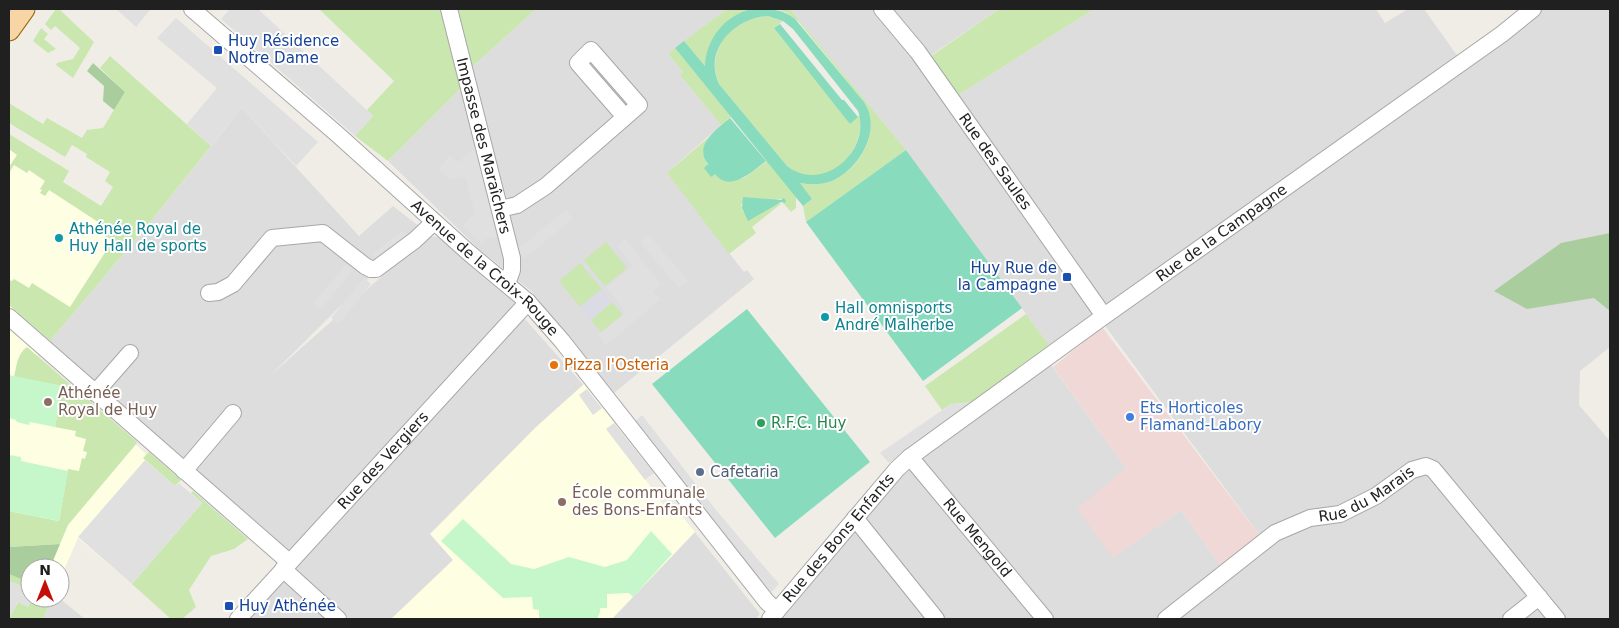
<svg xmlns="http://www.w3.org/2000/svg" width="1619" height="628" viewBox="0 0 1619 628" font-family="'DejaVu Sans',sans-serif">
<rect width="100%" height="100%" fill="#f0ede7"/>
<path fill="#dedddd" d="M536,9h191l-59,45 15,18 -3,3 41,50 -54,48 77,99 3,-2 7,9 -140,114 -83,-102 -52,-42 -91,-88 76,-76 7,-17z
M790,9h209l-75,51 28,39 142,-90h282l9,14 23,-14h16l37,52 71,-52h78v338l-30,24 -1,34 31,36v178h-445l99,-78 -164,-222 -46,33 -148,-202z
M242,108l117,128 34,-30 27,21 -149,148 137,-122 21,-17 8,1 8,4 83,61 -239,260 -245,-214 98,-116z
M524,318l63,71 67,84 -8,7 17,24 6,-4 91,114 -4,5h-506z
M1046,358l80,110 -13,89 68,-47 39,55 -62,54h-389l128,-150z
M52,598h7l26,21h-42z"/>
<path fill="#f0d8d7" d="M1102,327l158,209 -40,29 -39,-55 -68,47 -36,-48 49,-41 -73,-101z"/>
<path fill="#fdfee2" d="M9,149l133,83 -106,125 166,146 -70,81 -54,-46 -18,41v-11h-30v15l-21,-9z
M584,384l70,89 -8,7 17,24 6,-4 26,32 -83,87h-221l62,-59 -23,-26 106,-107z"/>
<path fill="#c9e7af" d="M56,9h3l35,33 -21,36 -17,-13 1,-2 16,-4 7,-11 -25,-22 -4,4 -6,-6z
M319,9h126l19,76 -76,76 -33,-25 18,-20 -6,-6 27,-29z
M452,9h84l-65,59z
M727,9h25l-5,1c-23,16 -41,25 -41,57l-22,-26z
M776,9h14l116,141 -100,72 -3,-16 9,-7 -13,-16c12,2 24,2 35,-3 28,-13 47,-50 30,-78l-65,-80 -12,-9z
M999,9h95l-142,90 -28,-38z
M768,16l15,5 -9,7 76,95 10,-8c6,39 -37,80 -73,51l-68,-82c-11,-24 2,-52 25,-63 8,-4 16,-4 24,-5z
M41,28l7,6 -4,5 12,10 -8,4 -15,-12z
M675,48l56,69 -10,8 -41,-50 3,-3 -15,-18z
M110,56l101,90 -69,86 -92,109 -41,-36v-25l3,1 2,-2 15,9 3,-5 38,24 43,-67 -8,-4 4,-7 -60,-39 -4,6 -5,-3 2,-3 -2,-1 5,-8 -16,-11 -2,3 -13,-8 -5,8v-6l8,-12 -8,-6v-15l60,37 -6,11 38,24 12,-19 -8,-6 5,-9 -24,-15 1,-3 -15,-9 -7,12 -56,-34v-20l34,21 4,-6 35,20 5,-8 16,-2 22,-36 -25,-24z
M708,138c-8,16 -1,23 3,39l4,-4 17,8 12,-3 23,-17 29,36v11l-5,4 -8,-9h2l-3,-4 -41,5 2,8 39,-9 -30,24 4,6 -27,21 -62,-81z
M606,242l21,26 -22,18 -21,-26z
M580,263l22,26 -22,18 -21,-26z
M612,302l11,13 -22,17 -10,-12z
M1026,314l23,31 -75,57 -23,2 -9,6 -17,-24z
M27,347l109,94 1,2 -69,82 -8,19 -51,3v-36l50,10 9,-52 11,2 3,-13 3,1 2,-7 -4,-1 3,-12 -11,-3 1,-5 -21,-4 7,-41 -48,-9c3,-12 3,-23 13,-30z
M149,452l32,28 -6,6 -32,-28z
M193,491l55,48 -14,10 -23,7 -22,34 7,17 -14,12h-11l-39,-35 70,-81 -11,-10z
M9,574l21,9v13l-8,-4 2,-5 -15,-6z
M32,598h20l-9,21h-34v-4h2l7,-13 10,5z"/>
<path fill="#aacd9d" d="M93,63l32,29 -11,18 -11,-9 1,-15 -17,-15z
M1610,233v78l-16,-13 -67,11 -33,-18 67,-48z
M60,544l-10,24h-20v15l-21,-9v-27z"/>
<path fill="#c6f7cb" d="M9,375l54,11 -8,41 -25,-5 -1,3 -12,-3 -1,-2 -7,-2z
M9,451v4l12,2v4l47,10 -9,50 -50,-10z
M463,519l48,45 23,5 35,-12 36,10 22,-7 24,-29 21,23 -39,43 -4,-4 -22,1v14h-7v4l-3,7h-56l-2,-2v-7l-6,-1 -1,-12 -29,1 -62,-57z"/>
<path fill="#88dbbd" fill-rule="evenodd" d="M752,9c17,0 29,-1 43,10l69,83c18,27 -3,65 -30,78 -11,5 -22,5 -34,3l12,16 -9,7 -128,-158 9,-7 21,25c1,-27 20,-51 47,-57zM768,16l15,5 10,8 65,82c14,40 -36,83 -71,55l-68,-82c-16,-34 15,-66 49,-68z
M780,24l62,76h2l14,17 -8,7 -76,-96z
M730,118l36,43c-14,11 -36,32 -51,13l-4,3 -7,-9 4,-4c-15,-19 9,-35 22,-46z
M906,150l116,158 -99,73 -117,-159z
M743,197l38,3 3,-2 2,3 -1,2 -4,-1 -33,19 -6,-13z
M747,309l123,153 -95,76 -123,-154z"/>
<path fill="#e0e0e0" d="M116,9h33l1,1 -14,17z
M230,9h28l115,107 -18,20 -134,-117z
M176,18l142,124 -22,24 -54,-58 -31,38 -24,-22 30,-36 -60,-50z
M478,146l23,90 -16,3 -3,4 -19,-17 12,-13 -10,-36 -15,3 -12,-10 12,-15 8,7z
M566,210l7,9 -49,39 -7,-9z
M403,230l6,8 -31,23 -5,-7z
M649,235l39,46 -9,7 -39,-46z
M625,239l36,45 -8,7 8,8 -55,46 -8,-10 28,-23 -20,-25 27,-21 -16,-20z
M346,264l7,6 -32,39 -7,-6z
M364,278l7,6 -32,40 -8,-6z
M587,389l15,19 -9,7 -14,-20z
M974,402l-85,61 -9,-10 71,-49z
M642,415l74,95 63,74 -8,8 -137,-170z
M614,423l40,50 -9,7 -39,-51z
M145,460l30,26 4,-3 23,20 -70,81 -54,-47z
M9,581l15,6 -2,5 10,6 -4,9 -11,-5 -6,14 -2,-1z"/>
<path fill="#dbdbe6" d="M602,289l10,13 -21,18 -11,-13z"/>
<g fill="none" stroke-linecap="round" stroke-linejoin="round">
<g stroke="#a7a7a7" stroke-width="18">
<g id="minor">
<path id="s1" d="M192,9l145,125 131,118 60,50 34,39 205,261 10,9"/>
<path id="s2" d="M449,9l63,249v12l-5,14"/>
<path id="s3" d="M882,9l36,43 186,264"/>
<path d="M500,209l17,-4 29,-19 93,-81 -48,-55 -13,13 47,54"/>
<path d="M209,293l9,-1 15,-8 39,-46 51,-5 42,33 6,3h5l39,-29 19,-18"/>
<path d="M9,317l280,245"/>
<path d="M95,393l35,-40"/>
<path id="s4" d="M910,457l135,162"/>
<path d="M184,471l49,-58"/>
<path d="M855,518l81,101"/>
<path d="M283,569l55,50"/>
<path id="s5" d="M238,619l290,-317"/>
<path id="s6" d="M770,619l127,-150 13,-12 190,-138 402,-285 31,-25"/>
<path id="s7" d="M1166,619l109,-86 35,-15 30,-4 36,-18 36,-26 14,-4 7,3 124,150"/>
<path d="M1511,619l28,-22"/>
</g>
</g>
<g stroke="#946907" stroke-width="23">
<path id="major" d="M9,30l15,-21"/>
</g>
<use href="#minor" stroke="#fff" stroke-width="16"/>
<use href="#major" stroke="#f8d5a4" stroke-width="21"/>
</g>
<g fill="#1a4fb4" stroke="#fff" stroke-width="2">
<rect x="213" y="45" width="10" height="10" rx="2.5"/>
<rect x="1062" y="272" width="10" height="10" rx="2.5"/>
<rect x="224" y="601" width="10" height="10" rx="2.5"/>
</g>
<g fill="#0f9aa8" stroke="#fff" stroke-width="2">
<circle cx="59" cy="238" r="5"/>
<circle cx="825" cy="317" r="5"/>
</g>
<circle fill="#e8710a" stroke="#fff" stroke-width="2" cx="554" cy="365" r="5"/>
<g fill="#8d6e63" stroke="#fff" stroke-width="2">
<circle cx="48" cy="402" r="5"/>
<circle cx="562" cy="502" r="5"/>
</g>
<circle fill="#3f7fe0" stroke="#fff" stroke-width="2" cx="1130" cy="417" r="5"/>
<circle fill="#2e9e5b" stroke="#fff" stroke-width="2" cx="761" cy="423" r="5"/>
<circle fill="#5c6f8a" stroke="#fff" stroke-width="2" cx="700" cy="472" r="5"/>
<g text-anchor="middle" dominant-baseline="central" stroke-width="4" stroke-linejoin="round" paint-order="stroke">
<g font-size="15" fill="#164399" stroke="#fff" text-anchor="start">
<text x="228" y="41">Huy Résidence<tspan x="228" dy="17">Notre Dame</tspan></text>
<text x="1057" y="268" text-anchor="end">Huy Rue de<tspan x="1057" dy="17">la Campagne</tspan></text>
<text x="239" y="606">Huy Athénée</text>
</g>
<g font-size="15" fill="#202020" stroke="#fff">
<text stroke="none"><textPath href="#s2" startOffset="141">Impasse des Maraîchers</textPath></text>
<text stroke="none"><textPath href="#s3" startOffset="190">Rue des Saules</textPath></text>
<text stroke="none"><textPath href="#s6" startOffset="598">Rue de la Campagne</textPath></text>
<text stroke="none"><textPath href="#s1" startOffset="391">Avenue de la Croix-Rouge</textPath></text>
<text stroke="none"><textPath href="#s5" startOffset="215">Rue des Vergiers</textPath></text>
<text stroke="none"><textPath href="#s7" startOffset="239">Rue du Marais</textPath></text>
<text stroke="none"><textPath href="#s6" startOffset="106">Rue des Bons Enfants</textPath></text>
<text stroke="none"><textPath href="#s4" startOffset="105">Rue Mengold</textPath></text>
</g>
<g font-size="15" fill="#0d838f" stroke="#fff" text-anchor="start">
<text x="69" y="229">Athénée Royal de<tspan x="69" dy="17">Huy Hall de sports</tspan></text>
<text x="835" y="308">Hall omnisports<tspan x="835" dy="17">André Malherbe</tspan></text>
</g>
<g font-size="15" fill="#c56008" stroke="#fff" text-anchor="start">
<text x="564" y="365">Pizza l'Osteria</text>
</g>
<g font-size="15" fill="#785e54" stroke="#fff" text-anchor="start">
<text x="58" y="393">Athénée<tspan x="58" dy="17">Royal de Huy</tspan></text>
<text x="572" y="493">École communale<tspan x="572" dy="17">des Bons-Enfants</tspan></text>
</g>
<g font-size="15" fill="#366cbe" stroke="#fff" text-anchor="start">
<text x="1140" y="408">Ets Horticoles<tspan x="1140" dy="17">Flamand-Labory</tspan></text>
</g>
<g font-size="15" fill="#27864d" stroke="#fff" text-anchor="start">
<text x="771" y="423">R.F.C. Huy</text>
</g>
<g font-size="15" fill="#4e5e75" stroke="#fff" text-anchor="start">
<text x="710" y="472">Cafetaria</text>
</g>
</g>
<rect width="1619" height="628" fill="none" stroke="#202020" stroke-width="20"/>
<g transform="translate(45 583)"><circle r="24" fill="#ffffff" stroke="#a6a6a6"/>
<path d="M0-4L9 19L0 12L-9 19Z" fill="#c60e09"/>
<text y="-8" font-size="14" font-weight="bold" text-anchor="middle" fill="#202020">N</text>
</g>
</svg>
